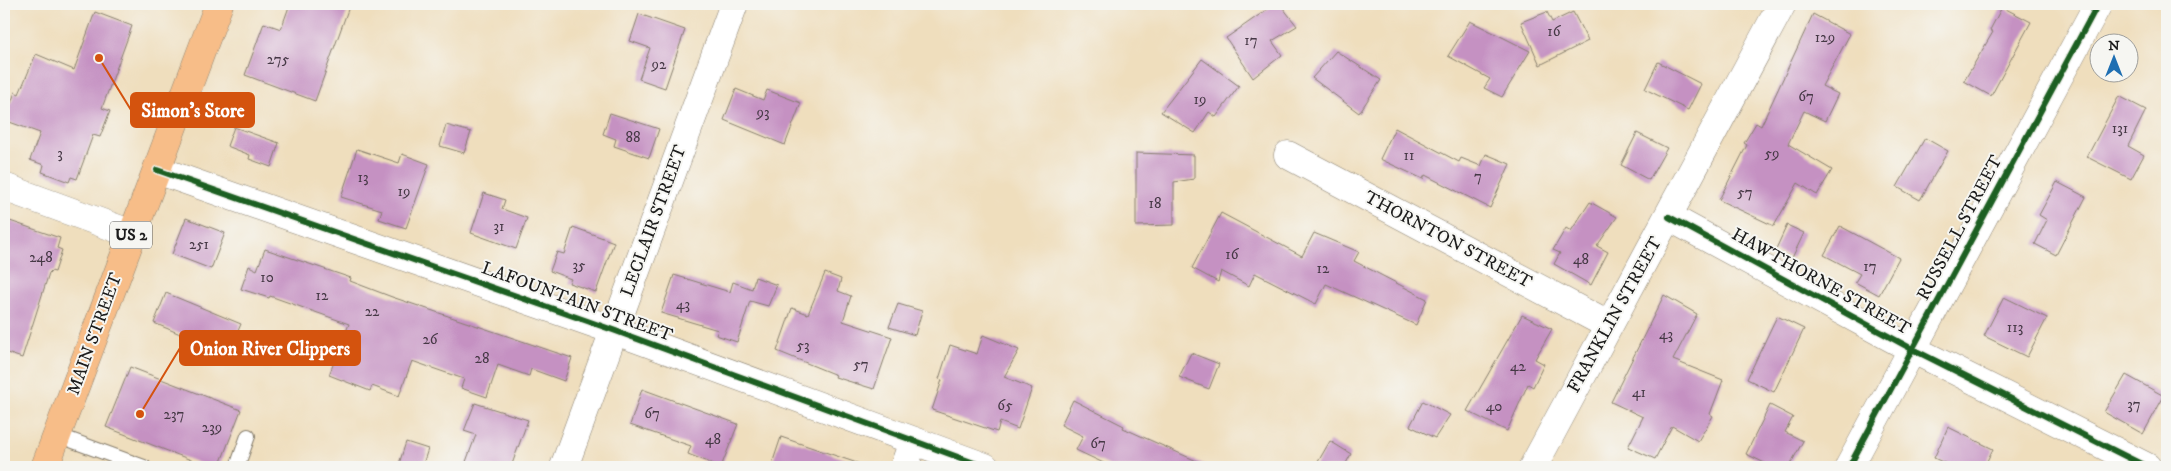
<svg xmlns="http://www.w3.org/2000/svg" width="2171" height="471" viewBox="0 0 2171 471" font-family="'IM FELL DW Pica',serif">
<rect width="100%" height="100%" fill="#f6f6f2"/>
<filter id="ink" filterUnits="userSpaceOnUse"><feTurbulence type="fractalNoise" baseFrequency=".02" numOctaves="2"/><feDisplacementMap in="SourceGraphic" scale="10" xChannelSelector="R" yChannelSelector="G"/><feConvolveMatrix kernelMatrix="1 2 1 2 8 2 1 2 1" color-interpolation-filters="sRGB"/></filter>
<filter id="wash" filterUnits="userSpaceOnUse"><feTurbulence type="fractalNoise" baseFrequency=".0096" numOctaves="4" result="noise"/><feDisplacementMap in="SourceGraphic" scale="20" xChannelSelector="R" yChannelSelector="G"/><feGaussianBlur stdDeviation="1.12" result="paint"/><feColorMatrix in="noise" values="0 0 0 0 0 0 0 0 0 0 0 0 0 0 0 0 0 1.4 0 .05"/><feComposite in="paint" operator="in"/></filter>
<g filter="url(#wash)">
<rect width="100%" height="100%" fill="#efdebd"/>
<g id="blocks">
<path fill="#c591c2" d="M290,4h60l-35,97 -70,-26 19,-52 17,6z
M1275,4h5l17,22 -25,15 10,14 -29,23 -27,-40z
M2002,7l29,15 -40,74 -27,-15 29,-49 -3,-2z
M95,12l37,14 -30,82 8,3 -10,26 -7,-2 -16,44 -6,-2 -2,5 -27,-10 2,-7 -14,-5 10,-27 -36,-13v-20l7,3 4,-11 4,2 17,-40 38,16z
M1547,12l5,10 21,-10 15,29 -48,24 -19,-43z
M639,14l46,16 -20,58 -26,-9 11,-31 -20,-7z
M1813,14l37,20 -28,52 16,8 -13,27 -21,-10 -16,33 44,26 -15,25 -19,-12 -24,43 -55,-26 28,-55 -3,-2 12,-20 5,3z
M1470,21l60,30 -28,46 -18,-9 6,-9 -42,-23z
M1336,51l45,29 -22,33 -47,-35z
M1202,59l37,27 -23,31 -7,-5 -14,21 -34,-21z
M1658,62l43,22 -13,26 -43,-21z
M736,89l27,11 4,-10 34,13 -16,42 -61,-25z
M2119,96l27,14 -18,36 16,9 -13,24 -44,-22z
M610,113l49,16 -10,29 -35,-12 2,-7 -13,-5z
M446,125l25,7 -7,21 -24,-7z
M234,127l45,16 -8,24 -22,-8 1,-4 -23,-9z
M1395,128l64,34 2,-4 20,8 5,-12 24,10 -20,44 -65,-33 -2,4 -43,-20z
M1637,133l30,15 -18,32 -28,-15z
M1925,138l23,13 -28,49 -23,-13z
M357,149l42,14 3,-9 27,10 -23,64 -27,-9 3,-9 -41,-13z
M1136,153l58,2v24l-20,3v43l-38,1z
M2057,182l29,15 -30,58 -21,-11 12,-24 -8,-5z
M484,193l21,7 -3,9 25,9 -11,31 -45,-16z
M1590,202l27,15 -20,29 11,6 -17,33 -37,-21 6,-11 -7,-3 13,-22 5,3z
M1221,213l81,43 12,-23 45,19 -5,9 73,38 -11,26 -90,-41 -10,20 -61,-31 -6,13 -28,-15 -3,11 -26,-14z
M186,218l39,15 -14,36 -39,-15z
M4,219l56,19 -3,10 5,2 -7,22 -4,-1 -2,2 -27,85 -18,-6z
M1787,225l17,8 -12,25 -17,-7z
M1840,226l59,32 -20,37 -24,-13 5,-8 -36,-19z
M573,227l41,15 -18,50 -27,-9 2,-4 -21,-8 7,-19 7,2z
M265,249l86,29 -1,3 42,16 180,61 -8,23 -33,-12 -2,7 -31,-11 -11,32 -26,-9 3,-9 -52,-18 -13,35 -27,-10 -2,5 -41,-16 20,-51 -79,-28 -1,2 -28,-9 8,-23 8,4z
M825,273l16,6 -3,12 13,5 -8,25 49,16 -18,52 -39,-12 1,-2 -59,-24 15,-43 16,6z
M674,275l56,17 3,-10 19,7 3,-12 22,8 -9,21 -18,-5 -13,41 -21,-7 2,-5 -57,-17z
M166,293l75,31 -13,30 -74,-31z
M1664,295l33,19 -24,46 50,20 -13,34 3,2 -15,25 -26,-15 -17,33 -27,-12 15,-30 -32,-15z
M2004,297l43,21 -20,39 -43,-21z
M898,304l24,7 -7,24 -26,-8z
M1522,315l30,14 -17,30 9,5 -11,23 -5,-3 -21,47 -40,-20z
M1777,316l27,13 -30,63 -27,-13z
M983,335l36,15 -15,27 28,11 -14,41 -18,-7 -3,10 -65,-22 10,-30 -3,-1 11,-34 27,9z
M1191,353l28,11 -10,25 -30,-12z
M130,367l111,43 -22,57h-10l-103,-40z
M2126,375l38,21 -21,38 -39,-22z
M642,389l96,35 -17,43 -33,-13 3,-8 -61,-21z
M1073,400l51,26 -1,2 87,39h-98l-36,-17 7,-14 -22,-11z
M1423,401l27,14 -15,23 -25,-12z
M475,403l53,17 -17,47h-47l12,-32 -12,-4z
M1770,405l23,12 -8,15 18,9 -14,26h-16l-27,-13z
M1948,427l45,22 -9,18h-31l-19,-9z
M781,437l79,27v3h-89z
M1330,441l21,13 -7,13h-29z
M406,442l22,7 -6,18h-24z"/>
</g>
</g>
<g filter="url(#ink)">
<use href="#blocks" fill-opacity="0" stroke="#867d6c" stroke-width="1"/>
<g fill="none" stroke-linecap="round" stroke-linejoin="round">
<g stroke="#867d6c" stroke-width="16">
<path id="service" d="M57,435l87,32
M237,467l11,-31"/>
</g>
<g stroke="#867d6c" stroke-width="29">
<path id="minor" d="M1288,155l320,170
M4,187l128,47
M1669,217l243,132 235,118
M564,467l170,-463
M904,467l9,-26
M1533,467l249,-463
M1849,467l249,-463"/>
</g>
<g stroke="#867d6c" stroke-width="29">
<path id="tertiary" d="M157,170l456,160 372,137"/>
</g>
<g stroke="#867d6c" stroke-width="29">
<path id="primary" d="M45,467l174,-463"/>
</g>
<use href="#service" stroke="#fff" stroke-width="14"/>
<use href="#minor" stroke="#fff" stroke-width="28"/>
<use href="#tertiary" stroke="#fff" stroke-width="28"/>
<use href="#primary" stroke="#f7bd88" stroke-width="28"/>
<g stroke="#f6f6f2" stroke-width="9">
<path id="cycleway" d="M157,170l456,160 372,137
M1669,217l243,132 235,118
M1849,467l249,-463"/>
</g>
<use href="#cycleway" stroke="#1b5e20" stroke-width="6"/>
</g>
</g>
<g text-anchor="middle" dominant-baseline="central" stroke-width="4" stroke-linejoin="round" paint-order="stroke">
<g font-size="15" fill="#463946">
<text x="1554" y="31">16</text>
<text x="1825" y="37">129</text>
<text x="1251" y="40">17</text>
<text x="278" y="59">275</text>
<text x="659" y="64">92</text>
<text x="1806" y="96">67</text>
<text x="1200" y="99">19</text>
<text x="763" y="112">93</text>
<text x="2120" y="128">131</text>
<text x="633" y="137">88</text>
<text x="60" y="153">3</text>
<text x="1772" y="153">59</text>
<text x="1409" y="155">11</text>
<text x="1478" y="176">7</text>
<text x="363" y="177">13</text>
<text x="404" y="191">19</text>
<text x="1745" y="192">57</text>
<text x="1155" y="203">18</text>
<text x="499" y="226">31</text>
<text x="199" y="244">251</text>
<text x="1232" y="254">16</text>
<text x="41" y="257">248</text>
<text x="1581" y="259">48</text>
<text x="579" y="265">35</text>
<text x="1870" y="266">17</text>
<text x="1323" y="268">12</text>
<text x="267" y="277">10</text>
<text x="322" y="295">12</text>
<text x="683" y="304">43</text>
<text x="372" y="311">22</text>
<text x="2015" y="327">113</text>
<text x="1666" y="334">43</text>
<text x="430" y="339">26</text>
<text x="803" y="345">53</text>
<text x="482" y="358">28</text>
<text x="861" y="364">57</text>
<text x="1518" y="366">42</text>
<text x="1639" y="392">41</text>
<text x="2134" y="404">37</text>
<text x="1005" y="405">65</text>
<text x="1494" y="406">40</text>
<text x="652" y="413">67</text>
<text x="174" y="414">237</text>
<text x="212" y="427">239</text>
<text x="713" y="439">48</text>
<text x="1098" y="443">67</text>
</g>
<rect fill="#f6f6f2" stroke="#5d5d5c" stroke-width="1" x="110" y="221.5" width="42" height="27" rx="4"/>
<g font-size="16" font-weight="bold" fill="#1c1c1c">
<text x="131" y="235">US 2</text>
</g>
<g font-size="18" fill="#1c1c1c" stroke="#f6f6f2">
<text transform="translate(654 221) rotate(-70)">LECLAIR STREET</text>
<text transform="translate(1960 228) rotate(-62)">RUSSELL STREET</text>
<text transform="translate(1448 240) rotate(28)">THORNTON STREET</text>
<text transform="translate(1821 282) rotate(29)">HAWTHORNE STREET</text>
<text transform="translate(577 302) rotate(20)">LAFOUNTAIN STREET</text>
<text transform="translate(1615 315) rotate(-61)">FRANKLIN STREET</text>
<text transform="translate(95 334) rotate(-70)">MAIN STREET</text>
</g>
</g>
<path fill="none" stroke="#d4530e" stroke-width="2" d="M99 58L131 110M140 414L180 348"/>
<g fill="#d4530e" stroke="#f6f6f2" stroke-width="2">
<circle cx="99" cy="58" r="5"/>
<circle cx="140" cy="414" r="5"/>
</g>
<g fill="#d4530e" stroke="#d4530e" stroke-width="2">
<rect x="131" y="93" width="123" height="34" rx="5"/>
<rect x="180" y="331" width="180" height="34" rx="5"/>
</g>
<g font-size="19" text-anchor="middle" font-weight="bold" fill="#fff">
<text x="193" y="117">Simon's Store</text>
<text x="270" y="355">Onion River Clippers</text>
</g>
<rect width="2171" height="471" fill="none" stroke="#f6f6f2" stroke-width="20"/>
<g transform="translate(2114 58)"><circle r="24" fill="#f6f6f2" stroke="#9f9f9c"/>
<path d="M0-4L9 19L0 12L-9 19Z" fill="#1f6fb2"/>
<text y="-8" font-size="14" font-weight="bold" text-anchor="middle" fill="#1c1c1c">N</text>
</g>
</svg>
